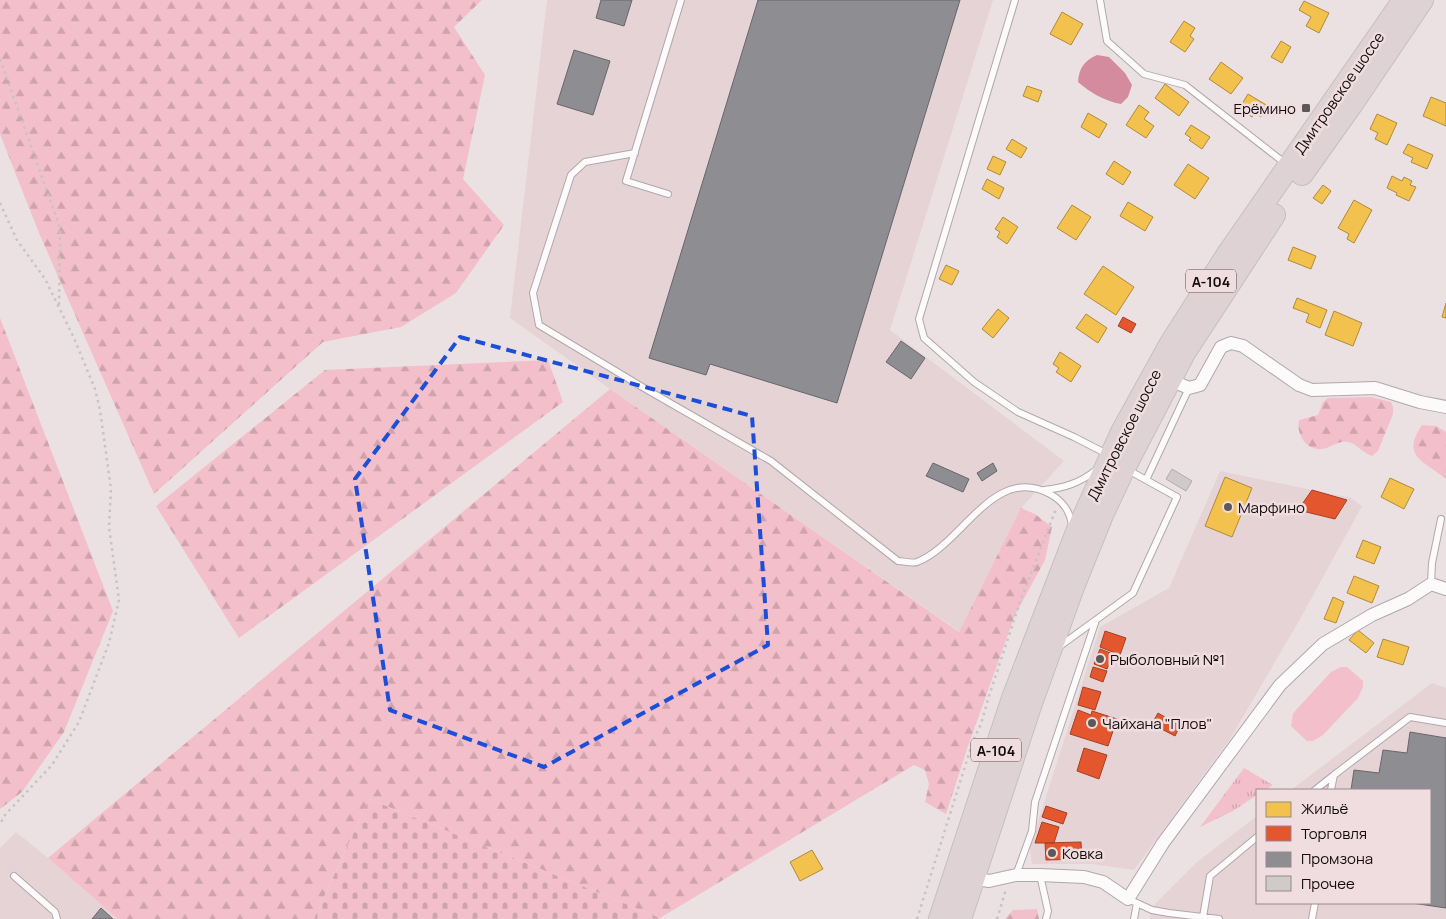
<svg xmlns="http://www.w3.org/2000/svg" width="1446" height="919" viewBox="0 0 1446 919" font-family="Manrope,sans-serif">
<defs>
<pattern id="grass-tufts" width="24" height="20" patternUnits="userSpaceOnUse" patternTransform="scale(1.25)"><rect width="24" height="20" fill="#f3bfcb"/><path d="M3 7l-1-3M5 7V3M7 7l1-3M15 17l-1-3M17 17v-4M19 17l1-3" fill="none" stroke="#cfa3ad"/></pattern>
<pattern id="forest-firs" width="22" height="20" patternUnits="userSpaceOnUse" patternTransform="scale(1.25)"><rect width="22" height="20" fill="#f3bfcb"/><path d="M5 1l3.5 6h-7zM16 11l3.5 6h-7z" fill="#cfa3ad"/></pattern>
<pattern id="cemetery-stones" width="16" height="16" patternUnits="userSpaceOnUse" patternTransform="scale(1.25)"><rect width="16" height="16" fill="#f3bfcb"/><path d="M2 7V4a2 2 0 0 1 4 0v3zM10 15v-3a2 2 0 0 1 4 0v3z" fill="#cfa3ad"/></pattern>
</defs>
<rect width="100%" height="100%" fill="#ebe1e3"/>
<path fill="#e5d3d6" d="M547,0h446l-103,330 174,131 -43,47 -61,124 -350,-243 -100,-71z
M1220,471l131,27 11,8 -63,115 -69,118 -96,131 -42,-6h-60l-2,-17 70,-220 69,-39z
M1432,683l14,5v231h-296l2,-9 4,-7 41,-41 60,-46v87h173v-113h-139z
M16,832l32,26 70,61h-118v-71z"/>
<path fill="url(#grass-tufts)" d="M1244,768l29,17 -8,5h-8v5l-24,16 -33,16z"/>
<path fill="url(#forest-firs)" d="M0,0h482l-28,27 31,48 -22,104 41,46 -48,68 -55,34 -78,15 -169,152 -115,-261 -39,-99z
M0,318l113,293 -49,121 -42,60 -22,17z
M548,360l15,42 -324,236 -83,-132 169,-136z
M610,389l349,243 62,-124 14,6 17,13 -7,33 -30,55 -47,131 -22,68 -21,-12 4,-18 -4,-14 -11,-5 -254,153 -291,-119 -55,120h-196l-70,-61z
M1371,397l20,5 2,5v7l-15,37 -6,5c-10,-3 -14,-12 -24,-14 -11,-2 -16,6 -26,7 -16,2 -26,-15 -23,-29l19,-5 5,-13 5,-4z
M1422,425l14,1 10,6v47c-21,-18 -46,-22 -24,-54z
M1037,909l2,10h-34l8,-9z"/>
<path fill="url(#cemetery-stones)" d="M369,799l291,119 -1,1h-345z"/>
<path fill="#f3bfcb" d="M1341,667h6l16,14v6l-5,11 -35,37 -10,6h-6l-16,-15 2,-12 3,-4 35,-38z"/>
<path fill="#d48b9d" d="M1097,55l12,2 16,16 7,12 -4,12 -7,7c-17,-3 -30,-11 -43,-22 1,-14 6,-21 19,-27z"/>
<path fill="#f2c14e" stroke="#af8b3a" d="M1304,1l25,12 -10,20 -13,-7 5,-9 -12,-7z
M1062,12l21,12 -12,21 -21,-11z
M1184,21l11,7 -5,8 4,3 -9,13 -15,-10z
M1281,41l10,6 -9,16 -11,-6z
M1221,62l22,16 -12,16 -22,-15z
M1165,84l24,18 -10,14 -24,-18z
M1027,86l15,5 -4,11 -15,-6z
M1248,94l20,12 -7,11 -6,-4 -3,4 -13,-8z
M1431,97l15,6v23l-23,-10z
M1139,105l10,7 -5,7 10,7 -8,12 -20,-13z
M1088,113l19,11 -8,14 -18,-11z
M1377,114l20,9 -10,22 -12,-6 3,-6 -8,-4z
M1191,125l19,12 -8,12 -13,-9 2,-2 -6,-4z
M1012,139l15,9 -6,10 -15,-9z
M1408,144l25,11 -6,14 -16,-7 2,-4 -10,-5z
M993,156l13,6 -6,13 -13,-6z
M1114,161l17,11 -8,13 -17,-11z
M1188,164l21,14 -14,21 -21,-14z
M1392,176l10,5 2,-4 8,4 -2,4 6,2 -7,14 -13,-6 1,-2 -10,-5z
M987,179l17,9 -5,11 -17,-10z
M1323,185l8,6 -9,13 -9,-6z
M1354,200l18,10 -18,33 -7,-4 2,-5 -11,-6z
M1128,202l25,15 -8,14 -25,-15z
M1072,205l19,12 -15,23 -19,-12z
M1003,217l15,10 -11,17 -10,-7 3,-5 -5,-3z
M1293,247l23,9 -5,13 -23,-9z
M946,265l13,6 -7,14 -13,-6z
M1103,266l31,21 -18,28 -32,-21z
M1297,298l30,12 -7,18 -14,-6 3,-8 -16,-6z
M1446,303v15l-4,-1z
M998,309l11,9 -16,20 -11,-9z
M1334,311l28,12 -9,23 -28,-11z
M1086,314l21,14 -9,15 -22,-15z
M1060,352l21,14 -10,16 -15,-10 3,-4 -6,-4z
M1225,477l27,11 -20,49 -27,-11z
M1390,478l24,11 -10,20 -23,-12z
M1363,540l18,7 -7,17 -18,-7z
M1354,576l25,10 -7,17 -25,-10z
M1333,597l11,5 -8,21 -12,-4z
M1358,630l16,13 -8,10 -17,-13z
M1383,639l26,8 -6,18 -26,-8z
M812,850l11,19 -23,12 -10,-19z"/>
<path fill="#e4572e" stroke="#a54024" d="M1123,317l13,7 -5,9 -13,-7z
M1312,490l35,10 -12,19 -37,-9z
M1105,631l21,7 -6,17 -20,-8z
M1100,649l13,5 -6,15 -13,-5z
M1093,667l14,4 -4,11 -13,-5z
M1083,687l18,5 -6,18 -17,-5z
M1078,710l13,5 1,-4 25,8 -9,27 -38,-12z
M1158,713l22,13 -5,10 -23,-12z
M1084,748l23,7 -8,24 -22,-8z
M1046,806l21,7 -4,11 -21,-7z
M1042,822l17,5 -5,16h-19z
M1081,842l1,17 -36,1 -1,-17z"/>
<path fill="#8d8d92" stroke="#68666a" d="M601,0h31l-8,26 -28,-8z
M758,0h202l-123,403 -127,-39 -4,11 -57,-17z
M574,50l36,11 -17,54 -36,-11z
M901,341l24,17 -14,21 -25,-17z
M933,463l36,16 -6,13 -37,-16z
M993,463l4,8 -15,10 -5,-8z
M1410,732l36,6v170l-34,-5h18v-113h-79l3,-20 25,3 4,-23 24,3z
M101,908l12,11h-21z"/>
<path fill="#d1cacb" stroke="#b3abad" d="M1172,469l20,12 -6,10 -20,-12z"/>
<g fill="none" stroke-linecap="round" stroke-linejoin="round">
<g stroke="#b0a8aa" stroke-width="8">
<path id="lane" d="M1015,0l-96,319 5,19 50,44 44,30 56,25 33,17
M1100,0l7,41 37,33 41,11 101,79
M635,153l-50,9 -14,13 -38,118 6,32 105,63 127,73 127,100c6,0 14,3 19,1 45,-17 77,-99 133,-68 13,7 21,19 22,33
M668,194l-42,-13 55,-181
M1146,480l43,-92
M1044,490c20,-2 36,-7 52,-20
M1431,584l1,-21 9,-44
M1060,646l73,-53 44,-96 -49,-27
M1315,790l19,-15
M1331,790l3,-15 76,-58 36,6
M1016,875l16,-44 3,-29 61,-182
M1040,875l8,36 -2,8
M14,876l41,36 2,7
M1128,899l24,11 17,3 50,6
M1203,917l7,-41 47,-39
M1134,919l3,-16
M1312,919l3,-16"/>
</g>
<g stroke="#b0a8aa" stroke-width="14">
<path id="street" d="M1170,380l19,8 11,-3 21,-38 10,-4 12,3 56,39 13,5 63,-2 45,14 26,5
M972,878l17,3 27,-6h24l44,2 19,5 25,17 35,-56 117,-158 43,-41 49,-29 36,-16 23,-15 15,5"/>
</g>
<g stroke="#c4bfc0" stroke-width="24">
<path id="highway" d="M1302,174l49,-69 71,-105
M940,919l73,-221 64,-166 45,-100 48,-87 58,-91 176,-254
M960,919l70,-213 43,-119 29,-72 22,-47 60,-115 90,-138"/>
</g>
<path stroke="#c6c4c4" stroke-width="2.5" stroke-dasharray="2.5 4" stroke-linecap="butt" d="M0,59l60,169 -1,78
M0,203l17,37 28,39 29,59 21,51 5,21 11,79 -2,38 10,73 -10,43 -30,79 -27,43 -47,50 -5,9
M917,919l56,-178 8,-17 8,-28 32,-97 35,-90
M997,919l9,-30"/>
<use href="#lane" stroke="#fcfafb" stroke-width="6"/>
<use href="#street" stroke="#fcfafb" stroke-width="12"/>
<use href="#highway" stroke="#dfd2d5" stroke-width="22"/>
</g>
<path fill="none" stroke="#1d4ed8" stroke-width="4" stroke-dasharray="10 6" stroke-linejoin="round" d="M460,337l292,79 16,229 -224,122 -154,-57 -35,-231z"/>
<g fill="#5e5758" stroke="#efdde0" stroke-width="2">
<rect x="1301" y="103" width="10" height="10" rx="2.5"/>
<circle cx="1228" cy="507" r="5"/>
<circle cx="1100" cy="659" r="5"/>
<circle cx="1092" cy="723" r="5"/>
<circle cx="1052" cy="853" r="5"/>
</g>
<g text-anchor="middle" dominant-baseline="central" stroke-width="5" stroke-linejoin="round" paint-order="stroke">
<g fill="#efdde0" stroke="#544b4c" stroke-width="1">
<rect x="1186" y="269.5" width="50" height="23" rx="4"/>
<rect x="971" y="738.5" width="50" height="23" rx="4"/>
</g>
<g font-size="14" font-weight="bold" fill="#120c0d">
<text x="1211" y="281">А-104</text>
<text x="996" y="750">А-104</text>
</g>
<g font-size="15" fill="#120c0d" stroke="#efdde0">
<text transform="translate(1339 93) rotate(-55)">Дмитровское шоссе</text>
<text transform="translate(1124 435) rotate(-63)">Дмитровское шоссе</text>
</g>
<g font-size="15" fill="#120c0d" stroke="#efdde0" text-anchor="start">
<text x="1296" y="108" text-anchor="end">Ерёмино</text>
<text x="1238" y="507">Марфино</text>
<text x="1110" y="659">Рыболовный №1</text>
<text x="1102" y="723">Чайхана "Плов"</text>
<text x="1062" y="853">Ковка</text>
</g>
</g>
<rect x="1256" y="789" width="175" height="115" fill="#efdde0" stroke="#97898c"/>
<rect x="1266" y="802" width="25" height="15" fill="#f2c14e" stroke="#97898c"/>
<text x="1301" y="814" font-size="15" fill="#120c0d">Жильё</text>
<rect x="1266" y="826" width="25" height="15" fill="#e4572e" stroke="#97898c"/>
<text x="1301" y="839" font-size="15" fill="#120c0d">Торговля</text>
<rect x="1266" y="852" width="25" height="15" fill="#8d8d92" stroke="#97898c"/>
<text x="1301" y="864" font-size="15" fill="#120c0d">Промзона</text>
<rect x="1266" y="876" width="25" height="15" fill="#d1cacb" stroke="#97898c"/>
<text x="1301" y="889" font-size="15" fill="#120c0d">Прочее</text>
</svg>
